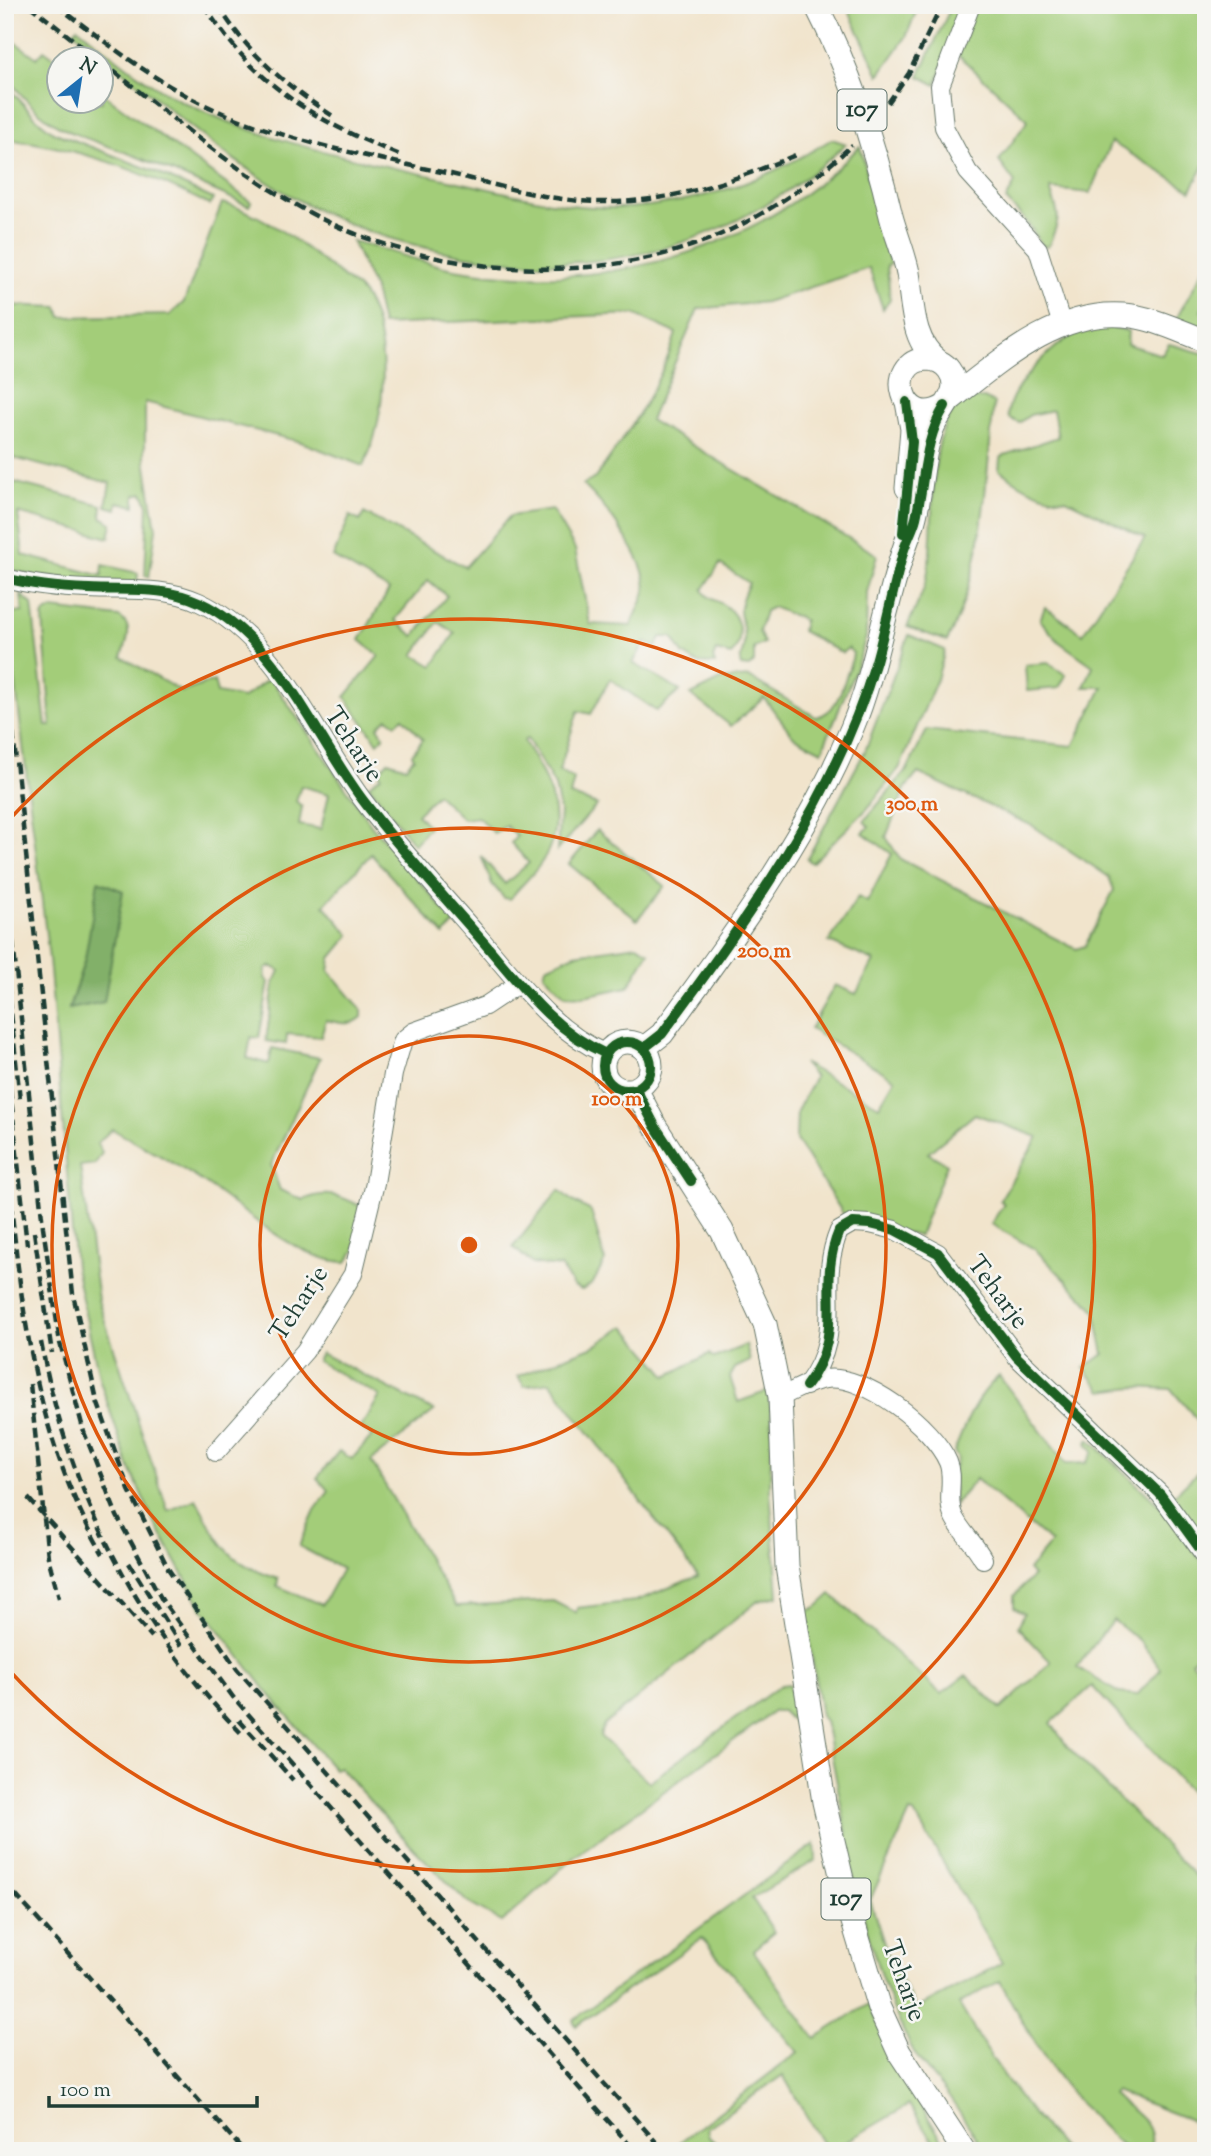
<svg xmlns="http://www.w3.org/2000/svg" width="1211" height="2156" viewBox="0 0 1211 2156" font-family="'Sorts Mill Goudy',serif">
<rect width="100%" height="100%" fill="#f6f6f2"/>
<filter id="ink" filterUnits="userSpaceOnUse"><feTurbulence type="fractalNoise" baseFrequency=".0143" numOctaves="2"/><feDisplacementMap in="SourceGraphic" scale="14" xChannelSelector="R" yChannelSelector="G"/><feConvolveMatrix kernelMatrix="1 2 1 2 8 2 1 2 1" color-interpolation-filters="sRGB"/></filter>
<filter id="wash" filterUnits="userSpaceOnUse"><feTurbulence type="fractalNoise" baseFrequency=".00686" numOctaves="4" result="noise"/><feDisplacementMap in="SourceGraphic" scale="28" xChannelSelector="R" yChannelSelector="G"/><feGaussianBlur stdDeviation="1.57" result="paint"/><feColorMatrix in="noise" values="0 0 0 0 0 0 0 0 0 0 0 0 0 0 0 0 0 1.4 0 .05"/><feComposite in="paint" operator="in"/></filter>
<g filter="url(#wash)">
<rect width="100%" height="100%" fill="#f1e4cc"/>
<path fill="#a3cd79" stroke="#618556" stroke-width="2" fill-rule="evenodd" d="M846,5h73l-13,32 -27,38z
M952,5h14l-30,80 -17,-9z
M976,5h230v158l-15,27 -80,-48 -21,51 -40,-4c10,30 11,28 -2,58l-5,-1 -17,-25 -20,-21 9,-17 -16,-22 29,-41 -70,-65z
M77,27c33,26 66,55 104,74 82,41 174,58 264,78 66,14 136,36 204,27 72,-9 123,-30 183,-67l14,5c-114,106 -254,140 -405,107 -49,-10 -95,-25 -139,-49 -83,-44 -154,-113 -228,-170z
M5,35l32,23 7,-8 15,11 1,41h42v-9l149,109 -2,4c-36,-16 -73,-33 -109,-48 -63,-25 -92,-24 -135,-84z
M5,84l32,35 16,13 103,40 57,27 -3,6c-67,-33 -130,-58 -205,-66z
M860,146l30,118 -3,2 3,33 -7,10 -14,-41 -103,34 -68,7 -48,111 227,135 -10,37 -1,45 -9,28 -35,86 -28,-14 -30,-39 -33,28 -40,-31 30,-15 28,-3 67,40c24,-4 28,-38 36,-58l1,-6 -5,-5 -6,5 -40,-22 2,-11 -31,-13 -8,4 -6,21 5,11 -10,5v14l-5,5 -8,-1c-3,-9 3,-13 3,-22 2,-31 -13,-25 5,-61l-29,-19 -17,26c5,10 14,10 22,16 17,11 19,36 6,49l-15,-4 -3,7 2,6 -18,-1 -14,-9 -11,-17h-11l-5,10 -11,-5 -12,21 47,28 -24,20 -46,-32 -19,35 -13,-3 -19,60 15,8 -4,16 27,10 -40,45 3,-39 -5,-25 -28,-48 -3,3c24,40 47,81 15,125 -9,12 -20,21 -29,33l-6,-1 -12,-14 -11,-28 24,28 24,-21 -18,-20 6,-7 -11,-10 -12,7 -16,-16 -15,2 -26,-25 -20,20 12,13 -15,18 -45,-60 12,-9 -2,-5 9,-10 18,6 8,-9 -2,-4 11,-15 -20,-21 -7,6 -9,-6 -9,9 6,9 -6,7 -33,-46 34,-41 -19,-16 29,-50 -56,-33 17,-41 10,5 4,-8 101,54 45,-51 42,-6 23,39 15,75 41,2c4,-11 12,-24 14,-35 6,-27 -42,-89 -62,-106l12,-7c32,-44 66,-92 81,-145l-42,-19 -252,11 -8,-36 -22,-48c34,8 67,21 102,28 146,25 302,-15 406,-123zM428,580l19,16 -33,40 -19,-16zM438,622l17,11 -22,33 -19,-11z
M222,203c48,11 96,56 137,86 34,39 28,133 4,177l-62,-24 -156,-40v58l11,69 -7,48 -4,-1 3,-71 -5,-12 -8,2v11l-17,-4 -1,7 -11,-3 4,-23 -100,-26 3,25 89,23 -1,12 11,6 -3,15 -91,-25 5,42 79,21 1,-11 35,8 -1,9 -6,3 -97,-9 -22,-6 -7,-12v-253l53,2 3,10 109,-2 14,-13z
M1206,265v38l-5,8 5,3v20l-31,-13z
M1108,326l20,5 -1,13 35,11 7,-11 37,10v1076l-35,-41 -37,-2 -32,4 -18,-23 20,-14 -9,-44 -59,-60 -45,-26 13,-20 -4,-4 38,-63 -63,-23 -47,39 19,11 -28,72 -73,-18 -50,-78 1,-29 18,-34 -12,-14 76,43 16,-27 -85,-50 25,-44 21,9 18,-33 -45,-19 29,-45 9,5 25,-48 -29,-21 6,-6 -5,-6 43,-51 20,-40 146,16 30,-59h-19l9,-21 -35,-25 -18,-21 5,-13 38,27 62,-96 -79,-39c-24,0 -48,-15 -67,-29l1,-11 4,-4 54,-18 -5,-27 -23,5 -11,8 -10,-5c-7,-23 42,-71 61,-81 13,-7 24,-9 38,-11zM918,773l115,53 76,51 5,13 -29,56 -9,3 -176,-90 -14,-22 19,-48z
M984,398l10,5c-9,80 -9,166 -47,238l-40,-14c8,-18 18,-36 21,-56 7,-40 -1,-134 27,-163 7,-8 19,-9 29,-10z
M21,595l11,9 14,122h5l-8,-108 2,-5 8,-4 66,8c16,9 7,26 3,40l60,35 32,-11 3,12 26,5 27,-20 102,148 83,97 -11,12 -73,-81 -47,51 26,30 -19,23 -2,13 33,39v7c-11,10 -22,6 -36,3l-5,17 -34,-3 -1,10 -20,-3 8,-58 6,-12 -9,-5 -5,3 -1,9 4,4 -10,56 -8,-1 -4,21 22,6 3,-16 48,10 -49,107 9,25 23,10c23,-10 37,-5 59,7l-7,43 -8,12c-50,0 -109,-58 -150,-84 -28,-18 -57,-33 -85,-49l-15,14 5,10 -7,11 -15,2 18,134 70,211 28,-12c25,46 30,63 82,80l-1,7 45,19 20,-36 -43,-23 16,-36 14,-19 -12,-13 22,-27 13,8 20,-23 -11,-9 19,-31 -63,-35 4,-8 113,58 -63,50 85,145 97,-5 23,12 1,-5 59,-7 62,-25 -148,-194 -26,4 -6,-10 78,-31 29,-19 42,50 42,-22 5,4 32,-13 4,16 -15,7 -5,9 8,25 30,-11 4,28 -2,71 8,106 -20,5 -154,124 -4,11 49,46 132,-97 8,-1 7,41 -14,-14h-8l-201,147 -71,64 -35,-20 -55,-55 -73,-80 -5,2 -65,-75 -69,-89 -47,-85 -25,-56 -28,-83 -25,-114 -26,-308 -42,-345 16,-2zM301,786l28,8 -8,35 -22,-4 3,-18 -6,-6zM85,959l19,43 -34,7 -1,-1z
M909,635l36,15 -8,29 -37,88 -33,42 -55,54 -5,-4 58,-108z
M1048,663l18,12 -7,13 -32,3 -2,-26z
M597,830l68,56 -28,34 -68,-56z
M637,945l12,7 -21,35 -44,9 -19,-1 -21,-21 2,-7 29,-13z
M559,1190l13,11 19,10 14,50 -12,22 -11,7 -9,-4 -12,-19 -28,-3 -20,-17z
M999,1376l67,88 20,-1 7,-11 -6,-9 2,-4 75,71 42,57v77l-15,18 15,14v133l-114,-123 -41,37 16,23 128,130 11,-9v259l-91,-35 -2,4c18,15 47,29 36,56h-21c-63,-56 -89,-97 -128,-170l-41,23c30,53 64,103 107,147h-80c-15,-20 -28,-42 -43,-62 -10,-13 -20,-22 -29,-37 -36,-66 -52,-140 -70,-212l3,-5 -22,-114 -4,-5 -16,-104 12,-5 14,-13 110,100 25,-19 35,34 50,-47 -33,-35 6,-14 -10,-6v-11l19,-20 -5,-6 23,-27 -75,-64 -22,26 -1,-33 5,-14 -4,-6c11,-28 22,-56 45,-76zM1113,1620l26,20 22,29 -24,26 -18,-2 -42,-26zM910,1812l4,1 88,150 -86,46 -27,-50 -19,-59z
M1206,1464v81l-33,-49z
M815,1844l1,16 -64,38 22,34 -21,18 62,88 54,-34 25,59 55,88h-9l-31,-46 -79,46 -9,-10 -38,-66 -76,53 2,9 15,14h-36l-8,-9 118,-90 -96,-114 -126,88 -3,-6z"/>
<path fill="#82b069" stroke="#50764e" stroke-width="2" d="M98,881l25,10 -19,111 -35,7 16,-50z"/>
</g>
<g filter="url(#ink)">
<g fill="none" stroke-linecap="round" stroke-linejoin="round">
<g stroke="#687769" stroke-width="20">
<path id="minor" d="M971,5l-31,81 4,41 24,45 70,77 24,76
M5,578c27,7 56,10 84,11 37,2 75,-3 110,13 78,36 114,131 163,197 36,48 78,93 117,138 38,43 73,94 127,117
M806,1386c43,-56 9,-98 33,-155l14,-8 17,1 25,6 43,23 79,104 143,137 46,63
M780,1397c14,-6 30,-16 45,-18 40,-6 108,48 123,83 7,16 -2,36 5,53 6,15 22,28 30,44
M216,1452l89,-101 48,-77 22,-91 18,-109 10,-34 10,-8 72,-26 33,-22"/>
</g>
<g stroke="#687769" stroke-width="25">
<path id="major" d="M816,5c35,68 58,138 75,211 5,19 13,37 17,57 5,30 3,68 30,88
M951,399c49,-38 106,-89 172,-84 29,2 56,16 83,26
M907,402l5,27 -5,59
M603 1066a24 24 0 1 1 48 0a24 24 0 1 1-48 0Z
M644,1048l18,-14c70,-95 144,-195 190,-306 26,-62 33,-130 57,-193 14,-34 10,-74 24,-108 8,-19 31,-36 16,-57 -5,-7 -14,-11 -22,-11 -43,2 -26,74 18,47
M636,1089l19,37 67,105 43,93 15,73 7,169 37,236 24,103 31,103 20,44 65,99"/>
</g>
<use href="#minor" stroke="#fff" stroke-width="18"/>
<use href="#major" stroke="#fff" stroke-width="23"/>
<path stroke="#1f3d34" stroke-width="4.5" stroke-dasharray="10 5" stroke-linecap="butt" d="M29,5l70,55
M56,5c40,30 79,61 122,86 83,47 181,63 273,83 50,12 101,28 152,28 68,1 133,-22 195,-48
M204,5c50,80 111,116 196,150
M218,5c28,47 69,82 115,111
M102,62c69,54 136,113 214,154 116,60 280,72 401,20 51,-22 95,-53 135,-91
M888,103l21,-30 33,-68
M5,658l68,636 24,107 32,89 40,80 68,99 427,482
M5,866l38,361 17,116 24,89 33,84 45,84 71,97 402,454
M5,954l15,146
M10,1089l17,156
M5,1143c14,141 24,286 98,411
M34,1232l18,121
M41,1342c26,146 97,288 202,393
M30,1384l18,173 11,41
M28,1498l124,139
M129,1563l52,83
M239,1720l54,60
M5,1883l239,268"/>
<g stroke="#f6f6f2" stroke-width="15">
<path id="cycleway" d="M903,533l9,-91 -5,-40
M5,578c27,7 56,10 84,11 37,2 75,-3 110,13 78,36 114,131 163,197 36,48 78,93 117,138 38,43 73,94 127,117
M603 1066a24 24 0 1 1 48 0a24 24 0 1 1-48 0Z
M644,1048l18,-14c84,-114 173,-235 214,-373 10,-35 17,-72 27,-108 3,-12 10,-23 13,-35 9,-39 8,-78 29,-112
M636,1089l19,37 36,55
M806,1386c43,-56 9,-98 33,-155l14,-8 17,1 25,6 43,23 79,104 143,137 46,63"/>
</g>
<use href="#cycleway" stroke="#1b5e20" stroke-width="10"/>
</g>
</g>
<g fill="none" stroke="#de580e" stroke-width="3.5">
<circle cx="469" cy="1245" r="209"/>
<circle cx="469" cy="1245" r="417"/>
<path d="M7 822A626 626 0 1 1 7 1668"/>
</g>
<g text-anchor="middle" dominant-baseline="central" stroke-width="5" stroke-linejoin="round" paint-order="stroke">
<g fill="#f6f6f2" stroke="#60746d" stroke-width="2">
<rect x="837.5" y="89.5" width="49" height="41" rx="5"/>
<rect x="821.5" y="1878.5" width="49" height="41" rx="5"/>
</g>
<g font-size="24" font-weight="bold" fill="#1f3d34">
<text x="862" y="110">107</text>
<text x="846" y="1899">107</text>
</g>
<g font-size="26" fill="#1f3d34" stroke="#f6f6f2">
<text transform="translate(353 745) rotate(56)">Teharje</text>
<text transform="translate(997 1293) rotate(53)">Teharje</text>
<text transform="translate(300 1304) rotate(-57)">Teharje</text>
<text transform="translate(903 1981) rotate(70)">Teharje</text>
</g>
</g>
<circle cx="469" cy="1245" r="10" fill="#de580e" stroke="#f6f6f2" stroke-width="3.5"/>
<g font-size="21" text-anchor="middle" font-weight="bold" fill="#de580e" stroke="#f6f6f2" stroke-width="5" stroke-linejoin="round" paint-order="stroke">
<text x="912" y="810">300 m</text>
<text x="764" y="957">200 m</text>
<text x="617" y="1105">100 m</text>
</g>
<rect width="1211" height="2156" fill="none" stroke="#f6f6f2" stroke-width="28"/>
<g transform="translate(80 80) rotate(30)"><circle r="33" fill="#f6f6f2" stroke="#a0aca6" stroke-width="2"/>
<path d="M0-5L12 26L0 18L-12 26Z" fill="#1f6fb2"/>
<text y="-10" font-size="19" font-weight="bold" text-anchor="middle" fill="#1f3d34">N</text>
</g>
<path d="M49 2096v10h208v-10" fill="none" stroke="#1f3d34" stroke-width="3.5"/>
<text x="60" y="2096" font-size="21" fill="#1f3d34" stroke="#f6f6f2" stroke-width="5" paint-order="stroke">100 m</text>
</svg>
